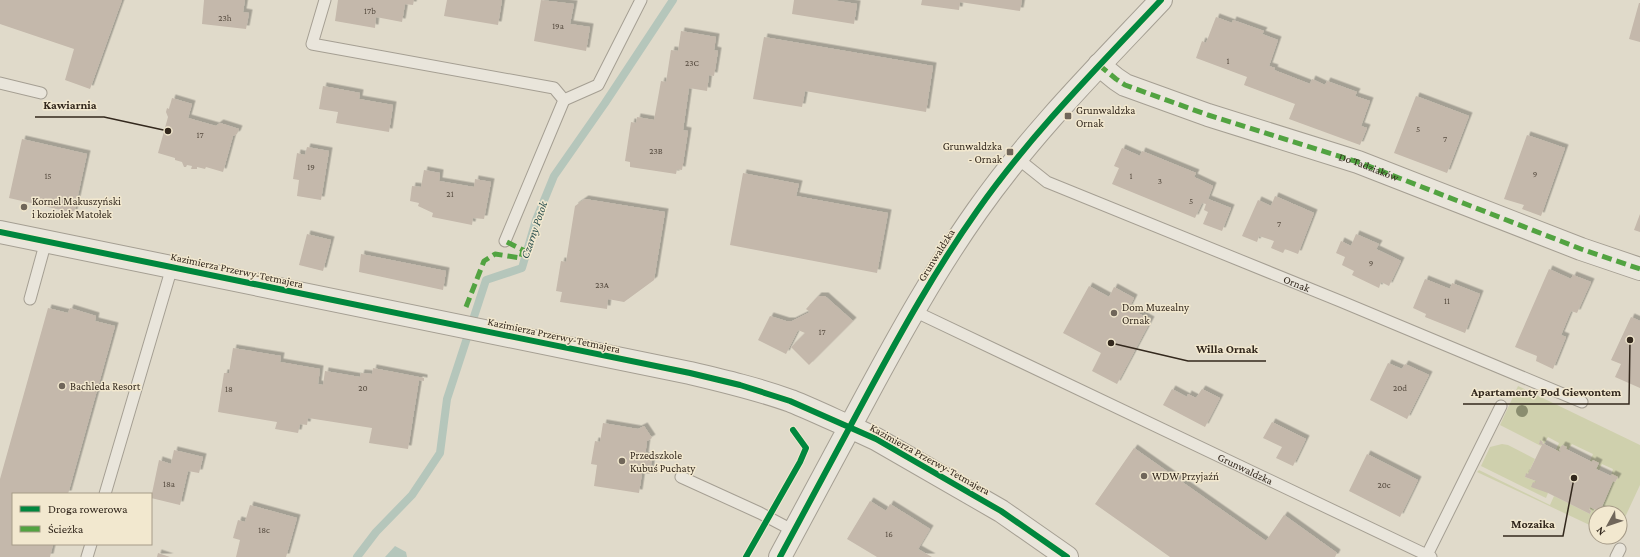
<svg xmlns="http://www.w3.org/2000/svg" width="1640" height="557" viewBox="0 0 1640 557" font-family="'Crimson Pro',serif">
<defs>
<filter id="shadow"><feDropShadow dx="3.5" dy="-3.5" stdDeviation="0" flood-color="#0004"/></filter>
</defs>
<rect width="100%" height="100%" fill="#e0daca"/>
<path fill="#cfd0ad" d="M1518,386l122,59v40l-20,43v-15h-19l1,-3 -1,-1 12,-28 2,1 3,-5 -7,-1 2,-7 -11,-5 -3,6 -5,-2 2,1 3,-6 -6,-3 -1,2 -2,-1 3,-7 -21,-10 -4,6 -2,-1v-2l-4,-2 -3,5 2,1 -1,1 -4,-2 3,-7 -11,-6 -4,7 -2,-1 1,-2h-3l-1,2 3,2 -1,1 -41,-21z
M1502,444l6,1 27,14 -7,15h-2l-1,3 11,4 12,12 -2,5 -65,-32 9,-19z
M1479,470l71,35 4,-9 36,18 1,-3 -2,-2 1,-2 6,3v18l-119,-56z"/>
<path fill="#b5c6bb" d="M395,546l11,6 1,5h-22z"/>
<g fill="none" stroke-linecap="round" stroke-linejoin="round">
<path stroke="#b5c6bb" stroke-width="8" d="M357,557l19,-25 36,-37 28,-42 7,-54 39,-119 36,-12 14,-48 18,-44 51,-73 68,-103"/>
</g>
<path fill="#c4b8ab" filter="url(#shadow)" d="M0,0h122l-32,89 -25,-9 9,-31 -74,-25z
M204,0h41l-2,12 6,1 -3,16 -44,-5z
M338,0h76l-1,5 -8,-1 -3,18 -26,-5 -1,11 -40,-7z
M447,0h55l-4,25 -54,-9z
M541,0l33,4 -4,20 20,3 -4,24 -52,-10z
M794,0h38l25,4 -3,20 -62,-10z
M922,0h100l-2,11 -60,-9 -1,8 -38,-5z
M1639,3h1v39l-11,-3z
M1216,17l16,6 1,-3 31,11 -2,3 16,6 -9,26 6,2 -1,2 36,14 2,-5 13,6 2,-4 30,11 -2,4 15,5 -9,25 6,2 -7,17 -71,-26 6,-15 -51,-19 3,-8 -51,-19 6,-17 4,2z
M681,31l35,6 -2,13 4,1 -4,25 -5,-1 -2,16 -18,-3 -6,42 5,1 -6,39 -5,-1 -1,5 -46,-7v-5l-5,-1 6,-39 5,1 1,-6 17,3 7,-39 5,1 5,-32 7,1z
M764,37l169,29 -7,46 -121,-21 -3,16 -49,-8z
M323,86l37,7 -1,6 34,6 -4,27 -53,-9 2,-11 -19,-3z
M1416,96l53,20 -22,57 -53,-20z
M172,98l20,6 -4,14 28,8 4,-3 19,6 -2,5 -4,2 -10,36 -17,-5 -1,2 -8,-2v2h-6l1,-3 -5,-1 -1,2h-2l-2,-5 -7,-2v-2l-17,-5 10,-36 -2,-5 1,-4 2,1z
M1527,135l38,13 -24,68 -19,-7 2,-4 -20,-6z
M22,139l65,15 -13,59 -65,-15z
M307,147l22,4 -8,49 -24,-4 2,-16 -6,-1 4,-26 8,2z
M1122,148l18,8 2,-5 54,22 -2,4 19,9 -5,13 23,9 -9,23 -19,-7 5,-12 -4,-2 2,-6 -4,-1 -7,15 -83,-34 7,-16 -5,-2z
M424,170l16,3 -1,8 35,6 1,-8 16,3 -7,37 -11,-1 -1,7 -40,-8 1,-4 -15,-7 1,-3 -9,-2 2,-15 9,1z
M743,173l56,11 -3,12 92,17 -11,60 -147,-28z
M1275,196l39,17 -16,41 -13,-5 -2,4 -12,-5 3,-7 -15,-5 -2,6 -15,-6 16,-36 13,6z
M585,199l80,13 -11,68 -30,22 -16,-3 -1,10 -47,-7 2,-10 -6,-1 5,-30 5,1 9,-56z
M1640,214v18l-6,-2z
M307,234l24,6 -8,31 -24,-6z
M1356,234l23,10 -3,5 25,12 -12,25 -8,-4 -2,6 -27,-13 2,-4 -12,-6 3,-8 -9,-4 5,-12 10,5z
M361,254l85,17 -3,19 -84,-18z
M1549,269l22,10 2,-4 18,7 -14,31 -6,-2 -10,24 5,2 -13,32 -17,-8 1,-5 -22,-9z
M1425,279l25,10 2,-6 28,11 -15,39 -40,-16 1,-3 -13,-6z
M1089,286l20,11 5,-10 20,11 -5,10 22,12 -34,64 -25,-13 9,-18 -38,-20z
M818,296h7l28,25 -44,44 -18,-18 14,-14 -7,-3 -12,24 -28,-14 12,-24 16,5h6l18,-9 -4,-3z
M48,308l20,5 2,-5 26,8 -1,5 20,5 -47,168h-55v50h40l-3,13h-50v-78z
M1631,317l9,4v67l-25,-11 6,-13 -10,-4z
M233,348l48,8 -1,6 40,7 -2,15 5,1 2,-14 35,6 1,-4 11,1 1,-6 51,10v3l-5,-1 -11,69 -39,-6 3,-15 -64,-10 -1,7 -7,-1 -2,9 -23,-4 2,-7 -59,-10 6,-39h5z
M1388,363l14,6 3,-5 24,11 -22,44 -37,-19z
M1172,389l15,8 1,-3 8,4 6,-9 18,9 -15,29 -42,-22z
M1272,422l34,17 -13,27 -17,-8 6,-11 -19,-9z
M603,423l35,6 6,-3 8,12 -5,3 -2,15 7,1 -2,17 -8,-1 -3,20 -45,-7 3,-21 -6,-1 4,-23 5,1z
M1540,440l3,2 -1,1 18,9 1,-1 -2,-1 3,-5 5,2 -1,2 26,13 1,-2 6,3 -3,6 15,7 1,-2 6,3 -3,5 -2,-1 -12,28 2,1 -2,3 -6,-1 1,-2 -6,-3 -1,2 2,2 -1,3 -42,-21 -17,-6 2,-5 2,1 1,-2 -11,-4 1,-4 2,1 14,-29 -3,-1z
M1134,448l132,93 18,-26 53,38 -2,4h-165l-75,-53z
M174,450l29,7 -4,16 -11,-2 -8,34 -29,-7 8,-38 12,4z
M1367,454l51,26 -18,37 -51,-26z
M870,501l16,10 4,-7 40,25 -12,20 14,8h-55l-30,-18z
M250,505l47,13 -11,39h-50l4,-17 -7,-2 5,-18 7,2z
M158,553l12,4h-13z"/>
<g fill="none" stroke-linecap="round" stroke-linejoin="round">
<g stroke="#a59f93" stroke-width="13">
<g id="service">
<path d="M325,0l-13,44 242,44 10,12 -59,141"/>
<path d="M0,83l41,10"/>
<path d="M564,100l34,-15 43,-85"/>
<path id="s1" d="M1017,158l30,24 293,119 242,101"/>
<path d="M30,299l16,-58"/>
<path id="s2" d="M914,311l517,246"/>
<path d="M681,477l79,36 34,18"/>
<path d="M105,494l67,-227"/>
<path d="M1427,555l74,-149"/>
<path d="M87,557l4,-13"/>
<path d="M1616,557l4,-8"/>
</g>
</g>
<g stroke="#a59f93" stroke-width="24">
<g id="minor">
<path id="s3" d="M1099,65l17,14 9,6 83,30 150,47 223,87 59,20"/>
<path d="M850,427l26,12 125,72 66,46"/>
</g>
</g>
<g stroke="#a59f93" stroke-width="24">
<path id="tertiary" d="M0,232l690,141c34,8 68,16 101,28 20,8 39,17 59,26
M780,557c29,-54 58,-108 87,-162 34,-63 69,-126 110,-184 54,-77 120,-143 184,-211"/>
</g>
<use href="#service" stroke="#e9e5db" stroke-width="11"/>
<use href="#minor" stroke="#e9e5db" stroke-width="22"/>
<use href="#tertiary" stroke="#e9e5db" stroke-width="22"/>
<path stroke="#52a341" stroke-width="5" stroke-dasharray="10 5" stroke-linecap="butt" d="M1099,65l17,14 9,6 83,30 150,47 223,87 59,20
M466,307l18,-46 11,-7 26,4 2,-8 -18,-9"/>
<g stroke="#f2e8cf" stroke-width="8">
<path id="cycleway" d="M0,232l690,141 50,12 50,16 86,38 125,72 66,46
M746,557l54,-95 6,-14 -13,-18
M780,557c29,-54 58,-108 87,-162 34,-63 69,-126 110,-184 54,-77 120,-143 184,-211"/>
</g>
<use href="#cycleway" stroke="#00873e" stroke-width="6"/>
</g>
<circle fill="#8a8d6f" cx="1522" cy="411" r="6"/>
<g fill="#70665a" stroke="#f2e8cf" stroke-width="1.5">
<rect x="1064" y="112" width="8" height="8" rx="2"/>
<rect x="1006" y="148" width="8" height="8" rx="2"/>
<circle cx="24" cy="207" r="4"/>
<circle cx="1114" cy="313" r="4"/>
<circle cx="62" cy="386" r="4"/>
<circle cx="622" cy="461" r="4"/>
<circle cx="1144" cy="476" r="4"/>
</g>
<g text-anchor="middle" dominant-baseline="central" stroke-width="3" stroke-linejoin="round" paint-order="stroke">
<g font-size="9" fill="#574c40">
<text x="370" y="11">17b</text>
<text x="225" y="18">23h</text>
<text x="558" y="26">19a</text>
<text x="1228" y="61">1</text>
<text x="692" y="63">23C</text>
<text x="1418" y="129">5</text>
<text x="200" y="135">17</text>
<text x="1445" y="139">7</text>
<text x="656" y="151">23B</text>
<text x="311" y="167">19</text>
<text x="1535" y="174">9</text>
<text x="48" y="176">15</text>
<text x="1131" y="176">1</text>
<text x="1160" y="181">3</text>
<text x="450" y="194">21</text>
<text x="1191" y="201">5</text>
<text x="1279" y="224">7</text>
<text x="1371" y="263">9</text>
<text x="602" y="285">23A</text>
<text x="1447" y="301">11</text>
<text x="822" y="332">17</text>
<text x="363" y="388">20</text>
<text x="1400" y="388">20d</text>
<text x="229" y="389">18</text>
<text x="169" y="484">18a</text>
<text x="1384" y="485">20c</text>
<text x="264" y="530">18c</text>
<text x="889" y="534">16</text>
</g>
<g font-size="11" fill="#33281d" stroke="#f2e8cf" text-anchor="start">
<text x="1076" y="110">Grunwaldzka<tspan x="1076" dy="13">Ornak</tspan></text>
<text x="1002" y="146" text-anchor="end">Grunwaldzka<tspan x="1002" dy="13">- Ornak</tspan></text>
<text x="32" y="201">Kornel Makuszyński<tspan x="32" dy="13">i koziołek Matołek</tspan></text>
<text x="1122" y="307">Dom Muzealny<tspan x="1122" dy="13">Ornak</tspan></text>
<text x="70" y="386">Bachleda Resort</text>
<text x="630" y="455">Przedszkole<tspan x="630" dy="13">Kubuś Puchaty</tspan></text>
<text x="1152" y="476">WDW Przyjaźń</text>
</g>
<g font-size="11" fill="#33281d" stroke="#f2e8cf">
<text stroke="none"><textPath href="#s3" startOffset="290">Do Tadziaków</textPath></text>
<text transform="translate(936 255) rotate(-58)">Grunwaldzka</text>
<text transform="translate(237 270) rotate(12)">Kazimierza Przerwy-Tetmajera</text>
<text stroke="none"><textPath href="#s1" startOffset="308">Ornak</textPath></text>
<text transform="translate(554 335) rotate(12)">Kazimierza Przerwy-Tetmajera</text>
<text transform="translate(930 459) rotate(29)">Kazimierza Przerwy-Tetmajera</text>
<text stroke="none"><textPath href="#s2" startOffset="367">Grunwaldzka</textPath></text>
</g>
<g font-size="12" font-style="italic" fill="#2d5250" stroke="#f2e8cf">
<text transform="translate(534 230) rotate(-71)">Czarny Potok</text>
</g>
</g>
<path fill="none" stroke="#33281d" stroke-width="1.5" d="M168 131L104 117H35M1111 343L1188 361H1266M1630 340L1629 404H1463M1574 478L1563 536H1503"/>
<g fill="#33281d" stroke="#f2e8cf" stroke-width="1.5">
<circle cx="168" cy="131" r="4"/>
<circle cx="1111" cy="343" r="4"/>
<circle cx="1630" cy="340" r="4"/>
<circle cx="1574" cy="478" r="4"/>
</g>
<g font-size="12" text-anchor="middle" font-weight="bold" fill="#33281d" stroke="#f2e8cf" stroke-width="3" stroke-linejoin="round" paint-order="stroke">
<text x="70" y="109">Kawiarnia</text>
<text x="1227" y="353">Willa Ornak</text>
<text x="1546" y="396">Apartamenty Pod Giewontem</text>
<text x="1533" y="528">Mozaika</text>
</g>
<rect x="12" y="493" width="140" height="52" fill="#f2e8cf" stroke="#a69b88"/>
<rect x="20" y="506" width="20" height="6" fill="#00873e" stroke="#a69b88"/>
<text x="48" y="513" font-size="12" fill="#33281d">Droga rowerowa</text>
<rect x="20" y="526" width="20" height="6" fill="#52a341" stroke="#a69b88"/>
<text x="48" y="533" font-size="12" fill="#33281d">Ścieżka</text>
<g transform="translate(1608 525) rotate(230)"><circle r="19" fill="#f2e8cf" stroke="#a69b88"/>
<path d="M0-3L7 15L0 10L-7 15Z" fill="#70665a"/>
<text y="-6" font-size="11" font-weight="bold" text-anchor="middle" fill="#33281d">N</text>
</g>
</svg>
